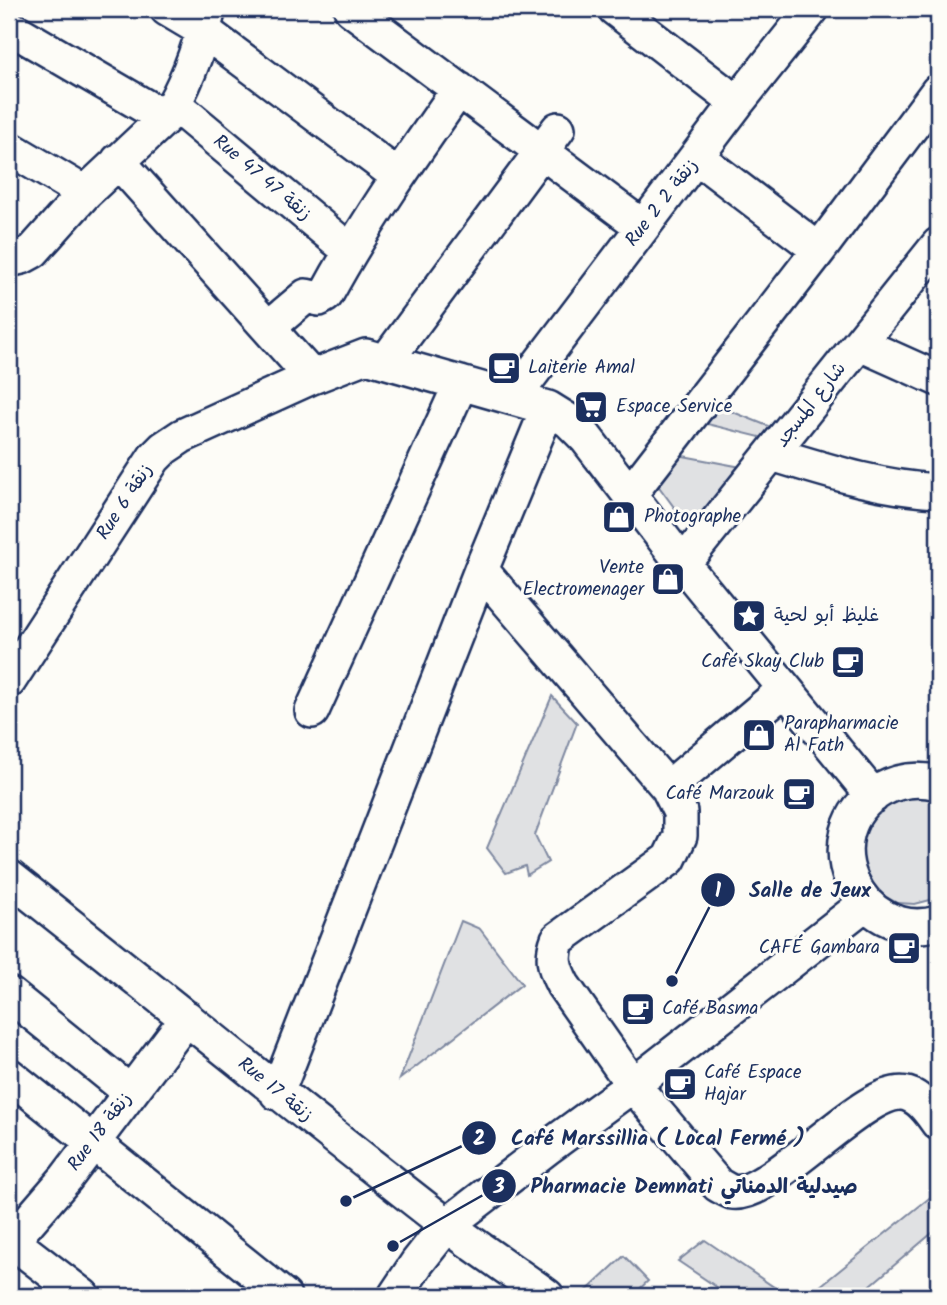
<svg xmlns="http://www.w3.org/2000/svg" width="947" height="1305" viewBox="0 0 947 1305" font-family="Kalam,'Playpen Sans Arabic',sans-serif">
<rect width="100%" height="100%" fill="#fdfcf7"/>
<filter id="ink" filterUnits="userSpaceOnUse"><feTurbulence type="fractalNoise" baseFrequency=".0143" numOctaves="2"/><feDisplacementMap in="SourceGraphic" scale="14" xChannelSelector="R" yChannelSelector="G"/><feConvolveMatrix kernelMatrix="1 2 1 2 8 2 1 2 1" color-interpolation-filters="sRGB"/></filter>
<g filter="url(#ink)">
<path fill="#e0e1e3" stroke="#7e88a0" stroke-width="2" d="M713,404l65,26 -6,10 -73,-18z
M678,455l63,12 -51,62 -33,-45z
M552,696l25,27 -42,112 13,27 -21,13 -2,-9 -19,7 -19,-25z
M919,795l19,7v96l-23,6 -18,-1 -16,-9 -13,-12 -8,-16 2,-36 23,-27z
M461,921l19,8 42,55 -122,95z
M938,1191v37l-80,68h-39l-5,-5z
M705,1240l82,56h-57l-52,-35z
M624,1256l24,25 -16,15h-51z"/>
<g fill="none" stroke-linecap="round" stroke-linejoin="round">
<g stroke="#1b2f5e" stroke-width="38">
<path id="minor" d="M167,9l37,22 194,145
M351,9l292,218
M615,9l122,94
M9,27l156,91
M175,105l175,146
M9,148l76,45
M697,157l122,93
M118,161l194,216
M9,260l13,-3 11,-6 52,-58 80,-75c21,-31 35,-73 44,-109
M268,328l38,-32 13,3 7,-4c39,-72 86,-139 133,-206
M860,344l78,35
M386,361l172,-232
M514,397l223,-294 75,-94
M772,454c56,17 108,34 166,37
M630,494l189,-244 119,-159
M683,564l255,-319
M481,570l187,218 12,24v24l-11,23 -111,80c-7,18 -4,29 5,46l70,100 85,100c4,2 10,6 14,7 39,8 135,-110 175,-98 14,4 23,18 31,29
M9,681l145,-223 10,-10 18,-12 130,-59 54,-21 182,52 21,13 17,17 97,126 190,232
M312,711l149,-328
M938,783c-19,-5 -39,-3 -57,7 -73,43 -24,155 57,133
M668,788l117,-99
M9,877c146,115 291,234 438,348 33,25 67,47 100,71
M9,994l121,98
M9,1075l275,221
M277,1093l204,-523 67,-162
M9,1239l74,57
M9,1244l57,-66 121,-160
M395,1296l22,-33 30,-38 100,-77 86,-63 233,-182"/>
</g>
<use href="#minor" stroke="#fdfcf7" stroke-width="33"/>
</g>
</g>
<defs>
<g id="cafe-square" transform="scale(1.75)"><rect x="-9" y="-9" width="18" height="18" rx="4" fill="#1b2f5e" stroke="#fdfcf7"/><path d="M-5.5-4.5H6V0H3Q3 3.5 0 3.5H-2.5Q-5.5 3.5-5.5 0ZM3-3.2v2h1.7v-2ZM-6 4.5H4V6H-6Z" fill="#fff"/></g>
<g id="supermarket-square" transform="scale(1.75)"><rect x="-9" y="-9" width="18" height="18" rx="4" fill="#1b2f5e" stroke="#fdfcf7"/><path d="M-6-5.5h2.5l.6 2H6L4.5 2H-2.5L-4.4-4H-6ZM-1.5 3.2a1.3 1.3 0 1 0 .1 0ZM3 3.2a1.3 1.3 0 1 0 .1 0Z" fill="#fff"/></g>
<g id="shop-square" transform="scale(1.75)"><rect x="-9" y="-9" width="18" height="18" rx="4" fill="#1b2f5e" stroke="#fdfcf7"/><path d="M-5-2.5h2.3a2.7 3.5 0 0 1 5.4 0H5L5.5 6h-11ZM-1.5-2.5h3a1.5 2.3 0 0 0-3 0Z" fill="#fff"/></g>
<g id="sight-square" transform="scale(1.75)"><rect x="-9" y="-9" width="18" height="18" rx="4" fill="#1b2f5e" stroke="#fdfcf7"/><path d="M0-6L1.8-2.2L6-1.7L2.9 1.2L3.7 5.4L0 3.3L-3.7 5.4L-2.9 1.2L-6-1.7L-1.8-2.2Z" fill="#fff"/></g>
</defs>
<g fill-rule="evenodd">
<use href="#cafe-square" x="504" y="368"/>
<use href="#supermarket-square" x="591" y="407"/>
<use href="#shop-square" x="619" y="517"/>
<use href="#shop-square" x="668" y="579"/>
<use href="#sight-square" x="749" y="616"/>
<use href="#cafe-square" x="848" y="662"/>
<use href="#shop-square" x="759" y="735"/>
<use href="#cafe-square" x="799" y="794"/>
<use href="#cafe-square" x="904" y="948"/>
<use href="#cafe-square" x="638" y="1009"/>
<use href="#cafe-square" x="680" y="1084"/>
</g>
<g text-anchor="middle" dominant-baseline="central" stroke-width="6" stroke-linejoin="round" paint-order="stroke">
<g font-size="19" fill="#1b2f5e" stroke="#fdfcf7">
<text transform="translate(262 178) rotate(40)">Rue 47 زنقة 47</text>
<text transform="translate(662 203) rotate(-52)">Rue 2 زنقة 2</text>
<text transform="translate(811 405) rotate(-52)">شارع المسجد</text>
<text transform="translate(125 502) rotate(-57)">Rue 6 زنقة</text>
<text transform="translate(275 1090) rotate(39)">Rue 17 زنقة</text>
<text transform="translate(100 1132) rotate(-53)">Rue 18 زنقة</text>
</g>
<g font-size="19" fill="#1b2f5e" stroke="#fdfcf7" text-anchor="start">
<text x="528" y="368">Laiterie Amal</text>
<text x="616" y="407">Espace Service</text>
<text x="644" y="517">Photographe</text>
<text x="644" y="568" text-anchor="end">Vente<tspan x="644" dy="22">Electromenager</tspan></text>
<text x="774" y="616">غليظ أبو لحية</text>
<text x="824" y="662" text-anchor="end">Café Skay Club</text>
<text x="784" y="724">Parapharmacie<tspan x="784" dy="22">Al Fath</tspan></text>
<text x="774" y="794" text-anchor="end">Café Marzouk</text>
<text x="880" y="948" text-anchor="end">CAFÉ Gambara</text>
<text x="662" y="1009">Café Basma</text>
<text x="704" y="1073">Café Espace<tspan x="704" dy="22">Hajar</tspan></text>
</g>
</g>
<path fill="none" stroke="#1b2f5e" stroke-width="2.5" d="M672 981L718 890M346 1201L479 1138M393 1246L499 1186"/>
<g fill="#1b2f5e" stroke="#fdfcf7" stroke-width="2.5">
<circle cx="672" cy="981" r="7"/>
<circle cx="346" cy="1201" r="7"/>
<circle cx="393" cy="1246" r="7"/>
<circle cx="718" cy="890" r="18"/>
<circle cx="479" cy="1138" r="18"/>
<circle cx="499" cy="1186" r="18"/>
</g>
<g font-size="21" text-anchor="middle" font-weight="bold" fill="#fff">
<text x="718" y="897">1</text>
<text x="479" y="1145">2</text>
<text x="499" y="1193">3</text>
</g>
<g font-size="21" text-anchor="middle" font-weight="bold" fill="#1b2f5e" stroke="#fdfcf7" stroke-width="6" stroke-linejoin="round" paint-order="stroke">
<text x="810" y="897">Salle de Jeux</text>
<text x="658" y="1145">Café Marssillia ( Local Fermé )</text>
<text x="694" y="1193">Pharmacie Demnati صيدلية الدمناتي</text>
</g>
<rect width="947" height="1305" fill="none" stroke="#fdfcf7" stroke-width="35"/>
<rect x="18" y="18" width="912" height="1270" fill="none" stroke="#1b2f5e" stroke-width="2.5" filter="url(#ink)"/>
</svg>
